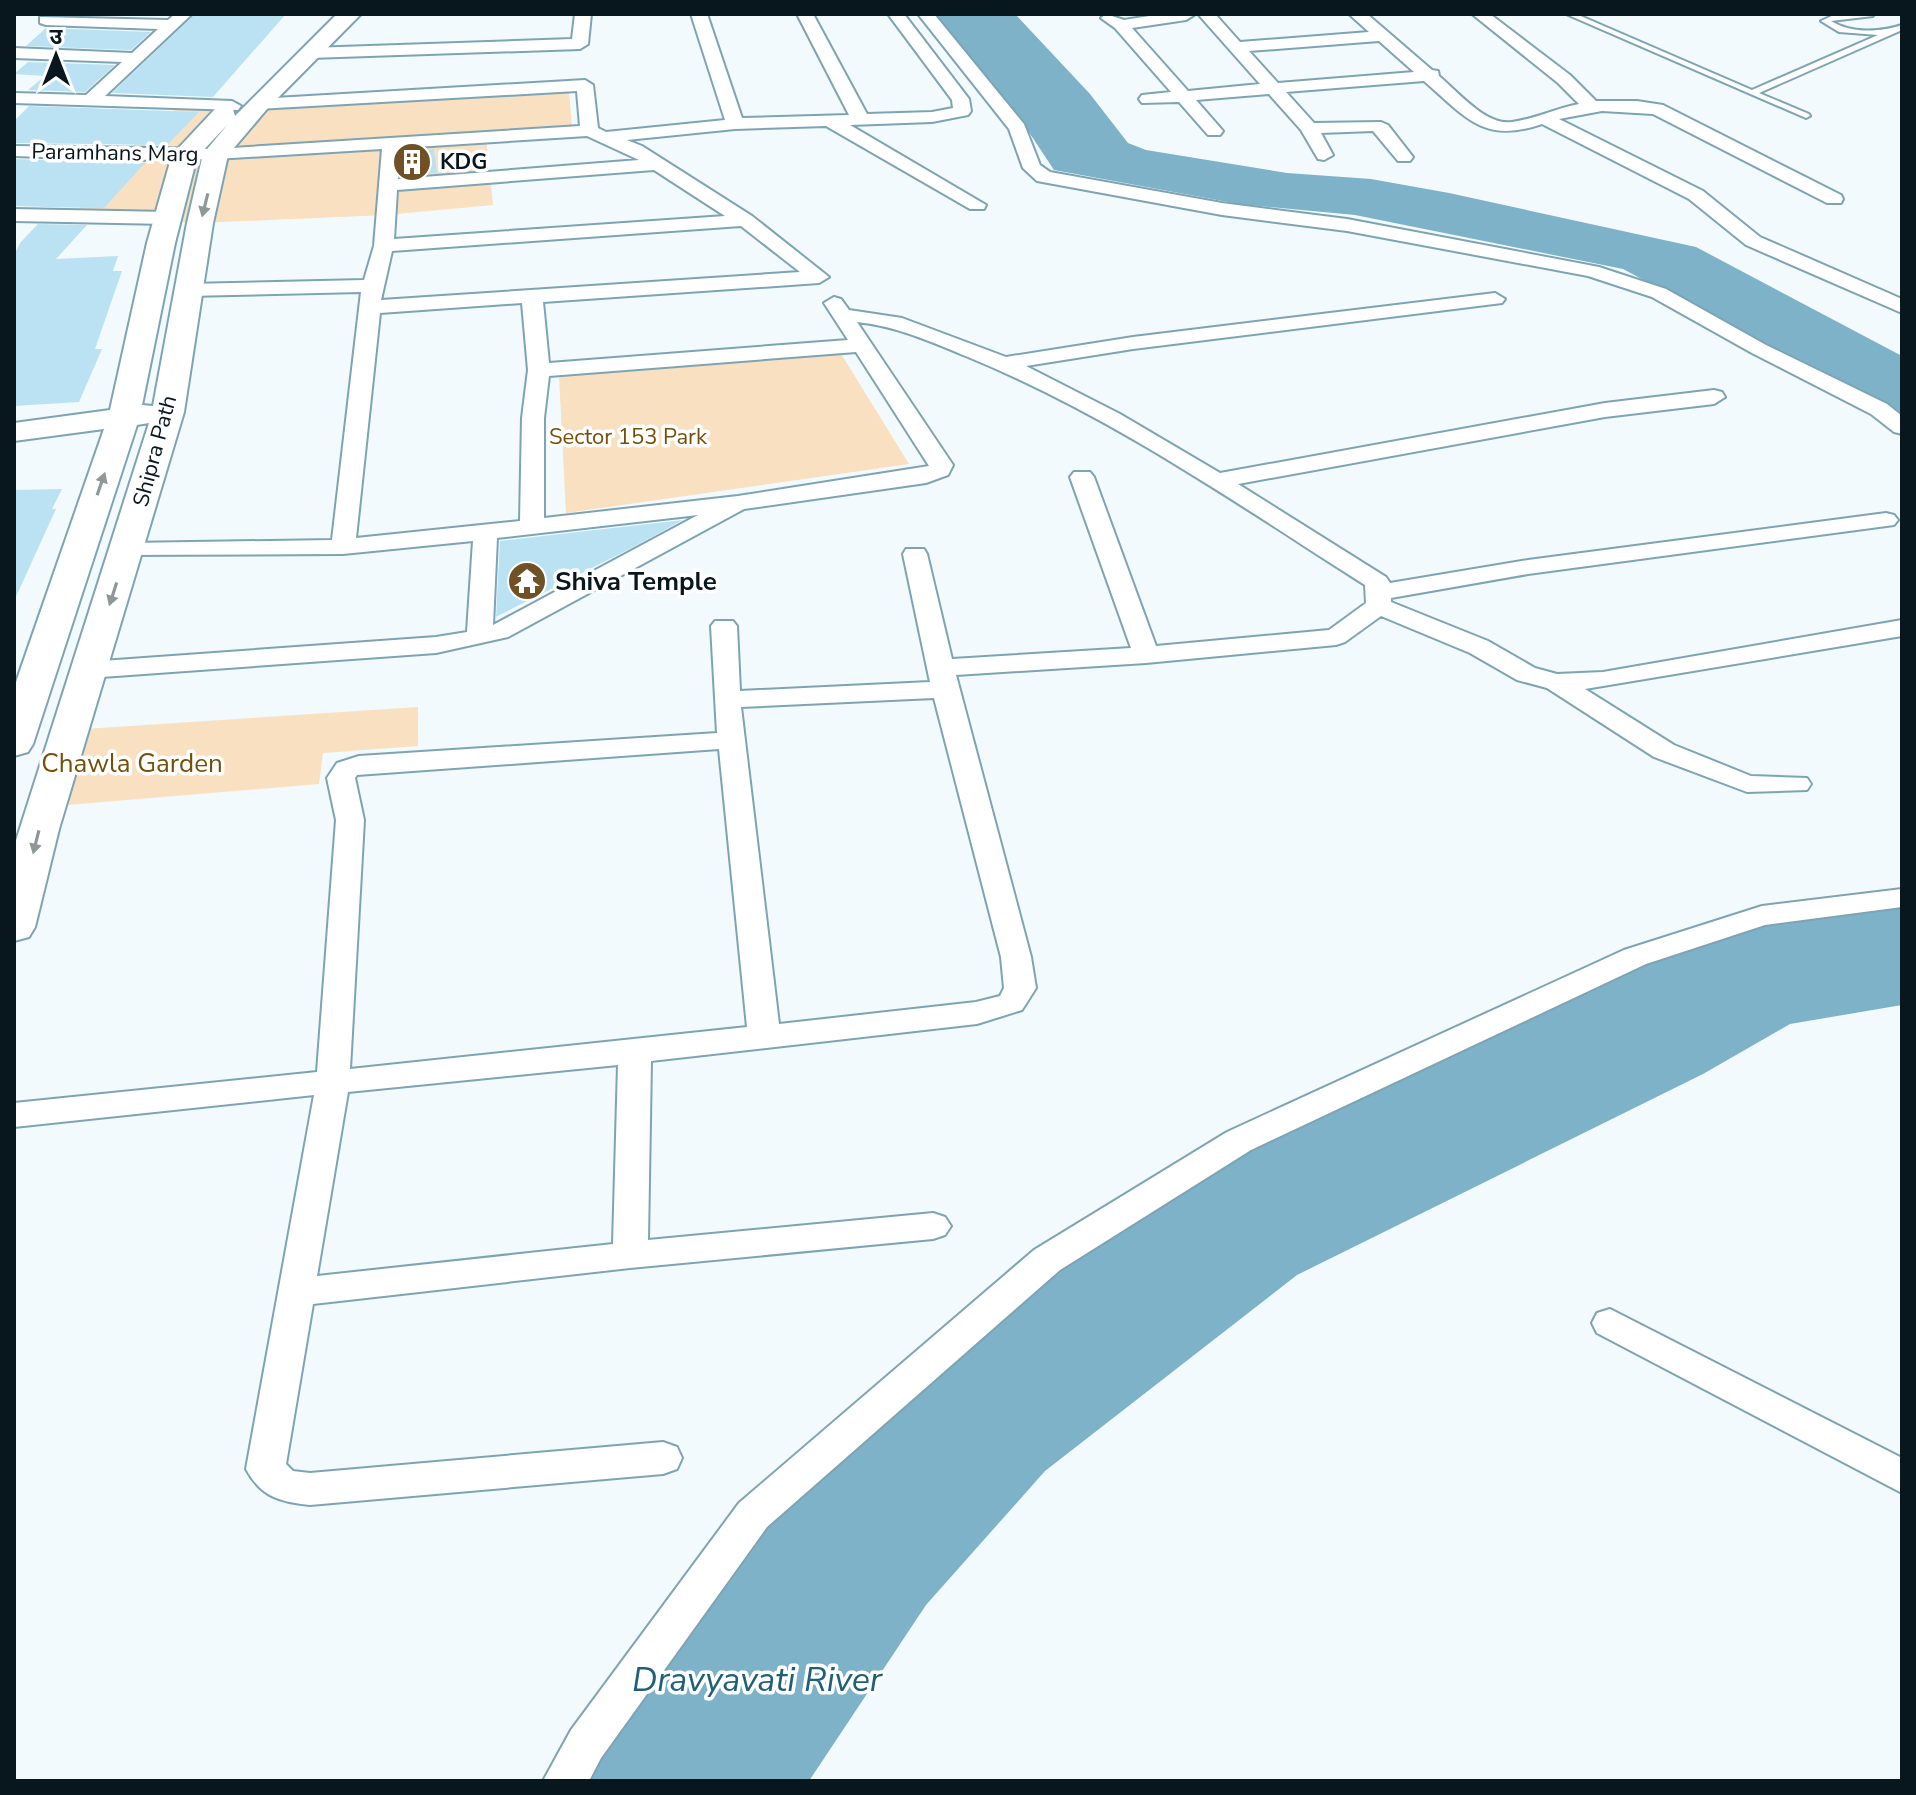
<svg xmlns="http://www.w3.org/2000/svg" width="1916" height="1795" viewBox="0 0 1916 1795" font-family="'Nunito Sans','Noto Sans Devanagari',sans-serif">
<rect width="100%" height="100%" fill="#f2fafd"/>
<path fill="#f8e0c1" d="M569,90l3,38 -86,9 7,68 -108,10 -185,8 -127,-7 49,-61 60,-51 50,2 161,-11z
M840,352l69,112 -343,49 -7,-137z
M418,707v39l-95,7 -4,31 -252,21 17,-76z"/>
<path fill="#7eb2c8" d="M934,14h81l75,80 38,49 18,7 141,23 84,6 78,14 247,54 206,109v75l-50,-40 -229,-122 -268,-54 -116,-11 -185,-34 -37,-56z
M1902,895v110l-112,19 -87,50 -406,201 -252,196 -119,134 -117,176h-238l191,-259 220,-211 206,-149 498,-231z"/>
<path fill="#bae2f3" d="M195,14h91l-73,83 -101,-4z
M46,28l105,4 -20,18 -105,-4z
M28,62l87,3 -30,27 -57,-2 17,-14 -31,-2z
M29,106l170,6 -32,33 -153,-2v-22z
M434,149l3,24 -36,3 2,-25z
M14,159l108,4h23l-41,45 -56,-1 -34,-1z
M38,224l49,1 -31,34 62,-3 -5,15h9l-27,78h7l-23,53 -65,4v-151l6,-12z
M62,489l-10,20h4l-42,92v-111z
M683,520l-48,26 -139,71 4,-76z"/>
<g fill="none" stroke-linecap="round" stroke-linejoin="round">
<g stroke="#7da4b4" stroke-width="4">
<path id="lane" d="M1566,14h10l176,76 126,-55 -39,-3 -18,-11 13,-6 36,-1 3,2 -42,5c20,13 50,11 71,4v5l-143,63 50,21 1,2 -4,2z"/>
</g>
<g stroke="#7da4b4" stroke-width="4">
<path id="street" d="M175,14h17l-87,82 127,5 9,5 -3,4 -224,-7v-10l72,2 36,-33 -108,-4v-10l118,5 26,-24 -112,-4 -6,-2v-6l128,3z
M575,14h16l-3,30 -8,5 -270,9 -8,-5 8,-5 262,-9z
M691,14h16l35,104 107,-3 -52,-101h16l54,100 65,-2 21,-4 -1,-8 -64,-86h16l65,85 2,12 -3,4 -36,7 -82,3 136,80 -2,4h-14l-144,-83 -91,3 -108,11 15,6 110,70 77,61 -10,6 -276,19 6,61 299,-23 -24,-37 10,-6 7,2 8,11 53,8 104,39 127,-20 362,-44 10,6 -3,4 -369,46 -107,17 94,48 100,59 385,-70 109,-13 8,2 3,5 -11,7 -109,13 -367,67 148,93 4,6 138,-23 358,-47 8,2 4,5 -4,5 -366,49 -137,24v4l97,39 47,27 22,6 46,-2 299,-52v16l-317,53 89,56 77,31 56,2 4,6 -4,6 -60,2 -93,-35 -107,-69 -30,-8 -47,-27 -89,-37 -36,26 -9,3 -190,18 -190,12 75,282 5,31 -14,22 -45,14 -326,37 -3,179 285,-27 12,4 6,9 -6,9 -12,4 -303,29 -317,36 -27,160 7,7 17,2 353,-31 14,5 5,11 -5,11 -14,5 -353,31c-30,-3 -49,-8 -64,-36l68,-374 -300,32v-24l303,-31 19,-252 -9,-42 10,-15 22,-7 358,-23 -6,-107 4,-5h18l4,5 3,65 190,-9 -27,-128 3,-5h18l3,5 25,105 179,-11 -61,-171 4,-5h16l4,5 62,169 173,-16 37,-27 -1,-18c-129,-82 -255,-170 -397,-228 -36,-15 -72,-31 -111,-35l96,143 -5,10 -22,8 -182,26 -236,128 -72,16 -348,25 -9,-2 -4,-6 4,-6 9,-2 348,-25 31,-5 6,-91 -130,13 -226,1 -3,-5 3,-5 9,-2 206,-3 29,-248 -173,4 -10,-6 10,-6 176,-4 10,-34 8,-97 -166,10 -94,1 -108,-4v-10l202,3 364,-23 -3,-35 -319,18 -9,-5 9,-5 327,-19 8,5 5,43 8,4 119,-12zM587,136l52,24 -241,19 2,-31zM654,170l71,46 -331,23 3,-49zM741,226l59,46 -419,28 11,-49zM522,303l6,67 -6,48 -2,103 -164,17 24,-225zM856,352l73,114 -191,30 -194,22v-100l5,-42zM698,515l-205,110 4,-87zM934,698l67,259 3,31 -4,8 -24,6 -197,22 -38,-317zM719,749l28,278 -397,42 14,-249 -9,-42 2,-3zM618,1065l-5,179 -296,32 31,-184z
M918,14h16l90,110 16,41 10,7 172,31 125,16 252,48 67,22 100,56 121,59 15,12v18l-8,-2 -23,-18 -119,-61 -100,-56 -64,-21 -241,-45 -125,-16 -185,-34 -14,-13 -14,-39z
M1162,14l32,1 -8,5 -54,8 56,63 72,-7 -62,-70h17l25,28 129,-10 -20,-18h18l65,56 6,1 1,5c19,16 47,50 73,46 23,-3 45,-14 67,-18l-21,-21 -86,-69h18l80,61 26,26h41l26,4 178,90 2,4 -2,4h-14l-174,-89 -51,-3 -43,8 144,72 57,46 142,62v14l-156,-68 -57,-46 -147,-75c-59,20 -75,-6 -118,-43l-138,11 28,31 67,-1 7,3 25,32 -3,4h-12l-25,-30 -52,2 12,22 -9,5 -6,-1 -17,-29 -32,-36 -73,6 27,31 -3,4h-12l-29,-33 -37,1 -3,-4 3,-4 29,-3 -56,-64 -14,-10 5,-4 18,6zM1379,41l35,31 -136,11 -29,-32z
M14,209l154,3 10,6 -10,6 -154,-3z
M1902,889v18l-137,18 -119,39 -395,186 -191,120 -293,257 -166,231 -12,23h-46l28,-51 168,-227 295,-253 193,-118 397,-182 138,-44z
M1610,1309l292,149v35l-305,-160 -5,-10 5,-10z"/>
</g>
<g stroke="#7da4b4" stroke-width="4">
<path id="secondary" d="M337,14h24l-94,95 -39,46 -15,68 -29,189 -125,417 -24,98 -6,10 -15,4v-94l135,-424 -12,2 -104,319 -5,8 -14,4v-68l90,-259 -90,12v-18l96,-13 37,-167 25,-88 43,-46h18l2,7zM228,124l-25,30 -16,69 -34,183 -11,-1 33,-162 22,-86z"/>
</g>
<use href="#lane" fill="#fff" fill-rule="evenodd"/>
<use href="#street" fill="#fff" fill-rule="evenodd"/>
<use href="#secondary" fill="#fff" fill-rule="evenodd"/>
</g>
<defs><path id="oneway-solid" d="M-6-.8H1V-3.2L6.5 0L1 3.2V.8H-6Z" transform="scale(2)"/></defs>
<g fill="#909799">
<use href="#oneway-solid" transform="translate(205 205) rotate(104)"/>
<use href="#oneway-solid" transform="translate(101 484) rotate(-71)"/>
<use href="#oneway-solid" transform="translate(113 594) rotate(108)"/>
<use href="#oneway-solid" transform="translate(36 842) rotate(104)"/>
</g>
<defs>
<g id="building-disc" transform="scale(2)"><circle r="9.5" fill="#6f5125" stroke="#fff"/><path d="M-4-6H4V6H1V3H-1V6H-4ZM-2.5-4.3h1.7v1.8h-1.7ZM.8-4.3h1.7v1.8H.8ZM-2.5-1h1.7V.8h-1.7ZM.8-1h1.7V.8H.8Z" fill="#fff"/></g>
<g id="temple-disc" transform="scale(2)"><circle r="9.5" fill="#6f5125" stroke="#fff"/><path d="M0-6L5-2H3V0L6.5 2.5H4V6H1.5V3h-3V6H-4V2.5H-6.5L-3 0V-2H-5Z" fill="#fff"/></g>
</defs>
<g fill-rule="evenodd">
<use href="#building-disc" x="412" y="162"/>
<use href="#temple-disc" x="527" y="581"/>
</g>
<g text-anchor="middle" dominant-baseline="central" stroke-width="7" stroke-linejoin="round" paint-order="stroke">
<g font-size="22" fill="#08171d" stroke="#fff">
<text transform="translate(115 153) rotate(1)">Paramhans Marg</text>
<text transform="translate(155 451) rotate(-75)">Shipra Path</text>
</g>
<g font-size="22" font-weight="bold" fill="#08171d" stroke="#fff" text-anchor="start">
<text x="440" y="162">KDG</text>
</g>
<g font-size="22" fill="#754f07" stroke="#fff">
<text x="628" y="437">Sector 153 Park</text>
</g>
<g font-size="26" font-weight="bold" fill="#08171d" stroke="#fff" text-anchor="start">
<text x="555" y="581">Shiva Temple</text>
</g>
<g font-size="26" fill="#754f07" stroke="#fff">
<text x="132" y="763">Chawla Garden</text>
</g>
<g font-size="34" font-style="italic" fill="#1e6078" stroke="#fff">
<text x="757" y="1680">Dravyavati River</text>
</g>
</g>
<rect width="1916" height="1795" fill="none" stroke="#08171d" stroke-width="32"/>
<g transform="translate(56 56)" stroke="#ffffff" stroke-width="6" paint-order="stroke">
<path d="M0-6L14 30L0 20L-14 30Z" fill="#08171d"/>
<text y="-12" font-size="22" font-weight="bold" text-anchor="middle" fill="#08171d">उ</text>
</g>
</svg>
